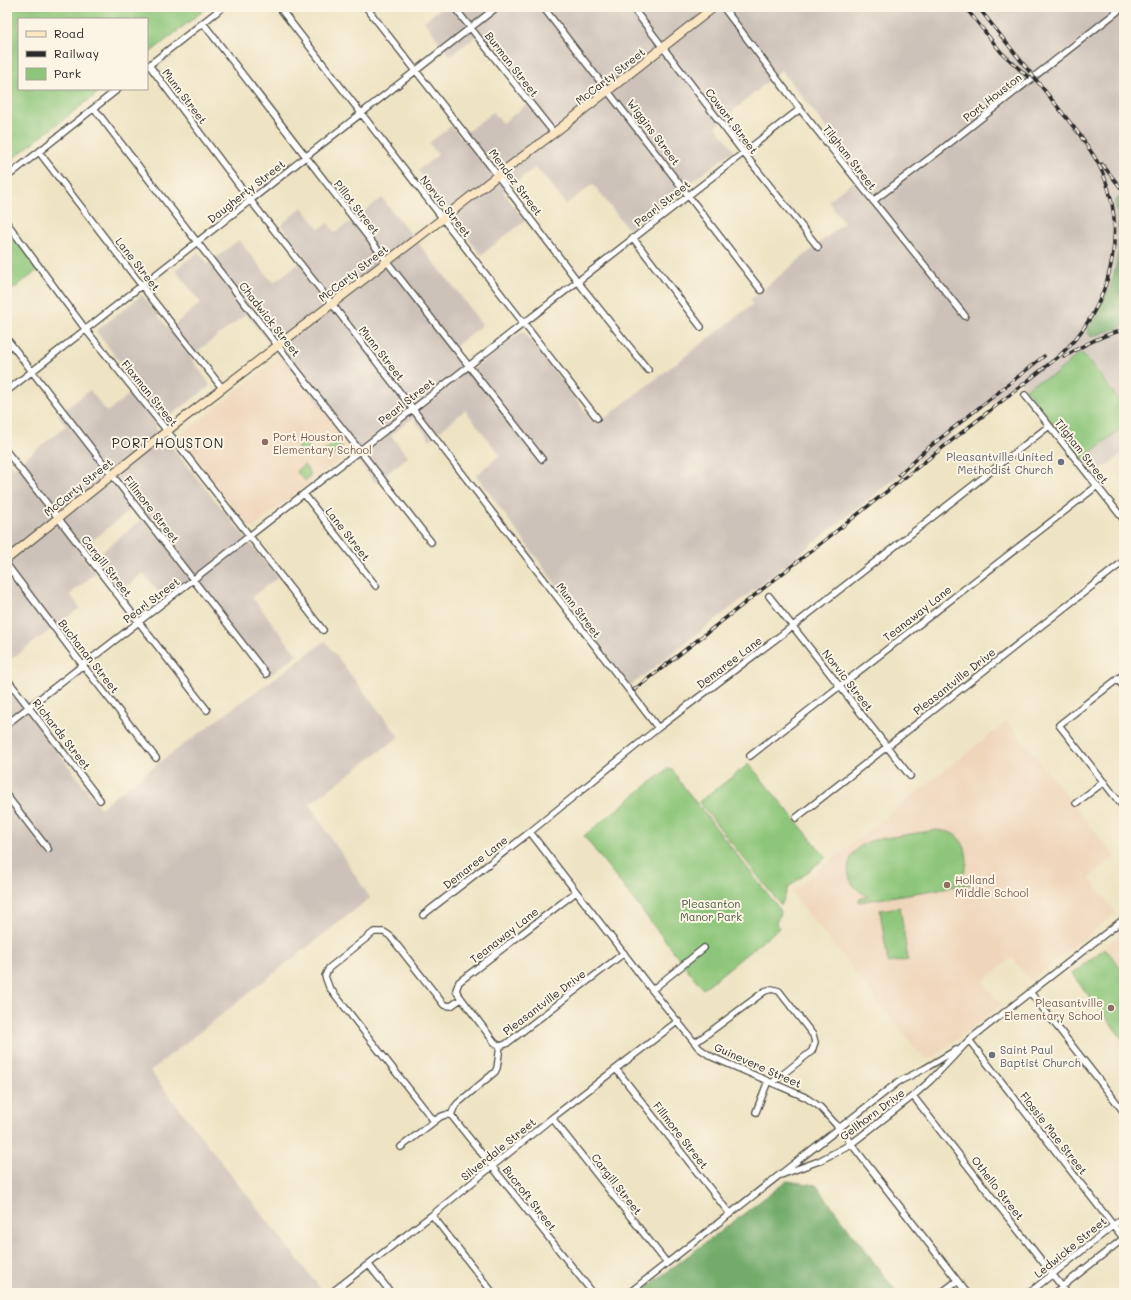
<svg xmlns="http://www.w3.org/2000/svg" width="1131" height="1300" viewBox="0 0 1131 1300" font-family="Mali,sans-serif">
<rect width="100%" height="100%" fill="#fcf5e5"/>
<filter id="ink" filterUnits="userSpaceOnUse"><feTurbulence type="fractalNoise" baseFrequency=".025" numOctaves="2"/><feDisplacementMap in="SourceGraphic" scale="8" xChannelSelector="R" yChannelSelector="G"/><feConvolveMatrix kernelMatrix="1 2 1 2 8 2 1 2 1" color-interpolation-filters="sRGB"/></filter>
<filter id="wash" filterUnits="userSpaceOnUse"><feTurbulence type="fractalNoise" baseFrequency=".012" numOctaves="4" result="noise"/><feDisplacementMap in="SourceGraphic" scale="16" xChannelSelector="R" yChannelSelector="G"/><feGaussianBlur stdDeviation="0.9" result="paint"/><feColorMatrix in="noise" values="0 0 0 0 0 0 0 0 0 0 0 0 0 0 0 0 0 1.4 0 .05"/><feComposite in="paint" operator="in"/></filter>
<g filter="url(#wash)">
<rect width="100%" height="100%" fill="#eee4c4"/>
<path fill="#efd6bb" d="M278,358l5,1 68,86v6l-99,77h-2l-70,-88 2,-6z
M1007,721l108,136 -26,21 27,35 -86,68 -18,-23 -29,23 18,24 -68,53 -9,1 -133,-167z
M1124,931v111l-54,-69z"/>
<path fill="#cdc2b9" d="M442,7h682v447l-1,-1 -30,23 -74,-95 -283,223 -106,82 -154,-211 24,-20 -35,-45 -35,30 -17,-22 -22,17 17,22 -33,26 -24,-32v-6l-68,-86 -37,-45 -56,43 19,26v4l-54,40 123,150 -26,20 45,58 -31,23 -75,-99 -27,20 -21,-26 -25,20 -26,-33 50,-41 -8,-11 -56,43 18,22 -26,21 10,14 -73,54v-201l6,7 53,-42 -8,-11 32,-25 17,22 32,-25 -43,-56 46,-36 27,34 32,-26 -26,-33 23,-18 10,12 31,-24 34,43 33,-25 -25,-33 21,-18 17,22 9,-6 7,10 47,-35 75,93 25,34 -32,26 17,23 56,-43 73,94 157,-121 -3,-4 94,-77 -16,-22 35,-27 -82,-104 -65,56 18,24 -106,79 -35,-45 -27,20 -30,-37 -33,25 22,29 -44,34 -63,-85 20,-15 -9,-12 22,-17 9,11 33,-25 10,11 31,-24 -52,-67 -32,24 -26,-35z
M325,641l74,96 -90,67 61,94 -220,173 174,222h-311l-6,-8v-601l93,124 60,-46z"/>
<path fill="#8dc67a" stroke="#5c7852" d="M7,7h201l-61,48v-36h-128v70h84l-96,74z
M7,227l32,42 -32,25z
M1080,353l5,3 39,51v19l-43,34 -55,-71 8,-6 20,-8z
M337,441l5,7 -12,10 -6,-7z
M306,442l4,6 -5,6 -5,-2 -3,-3 4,-5z
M304,465l2,2 5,9 -6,5 -9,-10z
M749,764l77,93 -38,31 -6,16h-2l-81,-102z
M667,769l6,1 7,12 101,129 -5,12 3,5 -76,61 -119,-153z
M936,830c4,1 9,1 13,2 16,5 22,27 15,41 -2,3 -6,7 -9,10l15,-1 1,2 -112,18v-3l9,-3c-29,-12 -25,-47 5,-56z
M900,907l8,53 -20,3 -8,-53z
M1105,948l19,24v69l-52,-67z"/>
<path fill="#72ab6a" stroke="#4e6b4a" d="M1122,195l2,3v128l-33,11 -4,-6c26,-45 40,-77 28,-130z
M787,1181l29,4 81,108h-258z"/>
</g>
<g filter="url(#ink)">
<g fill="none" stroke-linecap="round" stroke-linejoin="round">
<g stroke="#484742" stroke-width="8">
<path id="street" d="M279,7l318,411
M366,7l122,156 94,124 66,83
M454,7l100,126
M543,7l218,283
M632,7l111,145 75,95
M723,7l77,102 165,207
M203,23l192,249 147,187
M149,65l102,136 81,103 326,424
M148,66l75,-59
M94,108c111,146 225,290 337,434
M39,152l103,134 81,103
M7,177l111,-88
M873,201l69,-52 181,-142
M7,223l79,107 98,122 139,178
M633,238l68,89
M7,339l259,335
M7,391l490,-384
M1025,395l99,125
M7,452l200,258
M304,494l72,92
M7,565l71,94 78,99
M769,596l141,180
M1124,674l-65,51 65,83
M7,679l93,121
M1117,679l7,8
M7,724l793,-615
M750,756l347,-270
M7,796l41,53
M1076,803l28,-21
M796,818l328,-257
M530,832l122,158 47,58 13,9 93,40 15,10 19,21 128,165
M423,915l107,-83 128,-104 135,-102 256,-200
M652,990l52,-42
M1030,992l94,120
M969,1040l155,199
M695,1043l70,-52 7,-2 7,2 34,44 2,7 -3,9 -40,32
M500,1046l-5,-3 -37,-49 -2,-4 3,-8 117,-90
M500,1046l6,-2 118,-91
M616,1069l114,145
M913,1096l154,197
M756,1112l12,-31
M451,1115l142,178
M451,1115l3,-7 4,-5 37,-31 2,-4 3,-22
M552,1118l115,145
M434,1121l-105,-134 -4,-11 4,-8 45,-36h10l6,4 54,69 7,1 10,-7
M401,1147l39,-30 5,-2h6
M778,1176l41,-15 32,-17 62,-48 17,-15 39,-41 155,-121
M432,1215l61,78
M369,1265l22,28
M331,1293l101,-78 120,-97 126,-97
M629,1293l269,-211 26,-13 32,-19
M941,1293l16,-12
M1029,1293l95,-76
M1054,1293l70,-55"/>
</g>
<g stroke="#484742" stroke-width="10">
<path id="secondary" d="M7,559l160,-128 275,-212 56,-44 56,-42 160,-126"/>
</g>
<use href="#street" stroke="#fff" stroke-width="5.5"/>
<use href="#secondary" stroke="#fbe6c4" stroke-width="8"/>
<g stroke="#2b2b2b" stroke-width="3.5">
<path id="rail" d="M965,7l36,45 27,25
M978,7l106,133
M1102,164l22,28
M1064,357c19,-12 38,-22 60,-27
M899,475l24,-23 121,-96
M634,690l424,-333c53,-48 73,-127 41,-192 -5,-10 -12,-19 -18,-28"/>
</g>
<use href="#rail" stroke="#fcf5e5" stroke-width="2" stroke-dasharray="6" stroke-linecap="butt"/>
</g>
</g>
<g fill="#8d6e63" stroke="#fcf5e5" stroke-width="1.5">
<circle cx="265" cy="442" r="4"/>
<circle cx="947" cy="885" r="4"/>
<circle cx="1111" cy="1008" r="4"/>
</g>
<g fill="#6b7280" stroke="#fcf5e5" stroke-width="1.5">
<circle cx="1061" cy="462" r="4"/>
<circle cx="992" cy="1055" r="4"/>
</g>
<g text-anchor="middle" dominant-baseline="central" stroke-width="4" stroke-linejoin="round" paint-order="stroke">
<g font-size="11" fill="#2b2b2b" stroke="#fcf5e5">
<text transform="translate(512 64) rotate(52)">Burman Street</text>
<text transform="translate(610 76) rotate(-38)">McCarty Street</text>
<text transform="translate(185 96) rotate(53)">Munn Street</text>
<text transform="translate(992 97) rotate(-38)">Port Houston</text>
<text transform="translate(732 121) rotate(53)">Cowart Street</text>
<text transform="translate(654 132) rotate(53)">Wiggins Street</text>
<text transform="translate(850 157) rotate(52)">Tilgham Street</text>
<text transform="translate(516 182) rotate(53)">Mendez Street</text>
<text transform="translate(246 191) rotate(-38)">Daugherty Street</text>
<text transform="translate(662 203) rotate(-38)">Pearl Street</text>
<text transform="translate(446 206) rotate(52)">Norvic Street</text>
<text transform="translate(357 207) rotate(52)">Pillot Street</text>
<text transform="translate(138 264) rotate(52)">Lane Street</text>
<text transform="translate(353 273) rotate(-38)">McCarty Street</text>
<text transform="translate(270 319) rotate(52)">Chadwick Street</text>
<text transform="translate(382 353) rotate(52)">Munn Street</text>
<text transform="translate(150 393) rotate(51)">Flaxman Street</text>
<text transform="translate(406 401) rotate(-38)">Pearl Street</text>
<text transform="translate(1082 451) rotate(52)">Tilgham Street</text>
<text transform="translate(78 487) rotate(-39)">McCarty Street</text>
<text transform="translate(152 509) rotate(52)">Fillmore Street</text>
<text transform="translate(348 534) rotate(52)">Lane Street</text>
<text transform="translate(107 566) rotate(52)">Cargill Street</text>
<text transform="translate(151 600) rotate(-37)">Pearl Street</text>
<text transform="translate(579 610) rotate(53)">Munn Street</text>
<text transform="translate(917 613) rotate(-38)">Teanaway Lane</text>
<text transform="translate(89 656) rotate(52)">Buchanan Street</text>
<text transform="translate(729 662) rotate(-37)">Demaree Lane</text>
<text transform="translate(848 680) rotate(52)">Norvic Street</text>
<text transform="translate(954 681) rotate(-38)">Pleasantville Drive</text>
<text transform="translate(62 734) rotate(52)">Richards Street</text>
<text transform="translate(475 862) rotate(-38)">Demaree Lane</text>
<text transform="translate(504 935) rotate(-38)">Teanaway Lane</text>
<text transform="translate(544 1002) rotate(-37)">Pleasantville Drive</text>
<text transform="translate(758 1065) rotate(24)">Guinevere Street</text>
<text transform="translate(872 1114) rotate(-37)">Gellhorn Drive</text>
<text transform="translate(1054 1133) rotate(52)">Flossie Mae Street</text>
<text transform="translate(681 1135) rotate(52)">Fillmore Street</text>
<text transform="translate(498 1149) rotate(-39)">Silverdale Street</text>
<text transform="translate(617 1184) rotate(52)">Cargill Street</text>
<text transform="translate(998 1188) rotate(52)">Othello Street</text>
<text transform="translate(530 1198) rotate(52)">Bucroft Street</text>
<text transform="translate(1070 1247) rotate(-39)">Ledwicke Street</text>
</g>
<g font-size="11" fill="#785e54" stroke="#fcf5e5" text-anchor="start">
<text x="273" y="436">Port Houston<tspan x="273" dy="13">Elementary School</tspan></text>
<text x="955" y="879">Holland<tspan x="955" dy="13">Middle School</tspan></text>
<text x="1103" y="1002" text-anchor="end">Pleasantville<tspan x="1103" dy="13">Elementary School</tspan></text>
</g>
<g font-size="11" fill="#5b616d" stroke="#fcf5e5" text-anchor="end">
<text x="1053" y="456">Pleasantville United<tspan x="1053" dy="13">Methodist Church</tspan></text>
<text x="1000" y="1049" text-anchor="start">Saint Paul<tspan x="1000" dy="13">Baptist Church</tspan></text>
</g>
<g font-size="11" fill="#485a43" stroke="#fcf5e5">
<text x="711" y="903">Pleasanton<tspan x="711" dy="13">Manor Park</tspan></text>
</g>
<g font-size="13" letter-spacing="1" fill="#2b2b2b" stroke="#fcf5e5">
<text x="168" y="442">PORT HOUSTON</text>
</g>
</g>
<rect width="1131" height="1300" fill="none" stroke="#fcf5e5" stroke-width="24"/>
<rect x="18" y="18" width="130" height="72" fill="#fcf5e5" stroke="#a8a49b"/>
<rect x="26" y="31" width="20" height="6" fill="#fbe6c4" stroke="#a8a49b"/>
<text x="54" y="38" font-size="12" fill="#2b2b2b">Road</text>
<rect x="26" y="51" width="20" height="6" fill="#2b2b2b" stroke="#a8a49b"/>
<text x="54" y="58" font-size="12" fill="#2b2b2b">Railway</text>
<rect x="26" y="68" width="20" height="12" fill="#8dc67a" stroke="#a8a49b"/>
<text x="54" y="78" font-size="12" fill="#2b2b2b">Park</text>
</svg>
